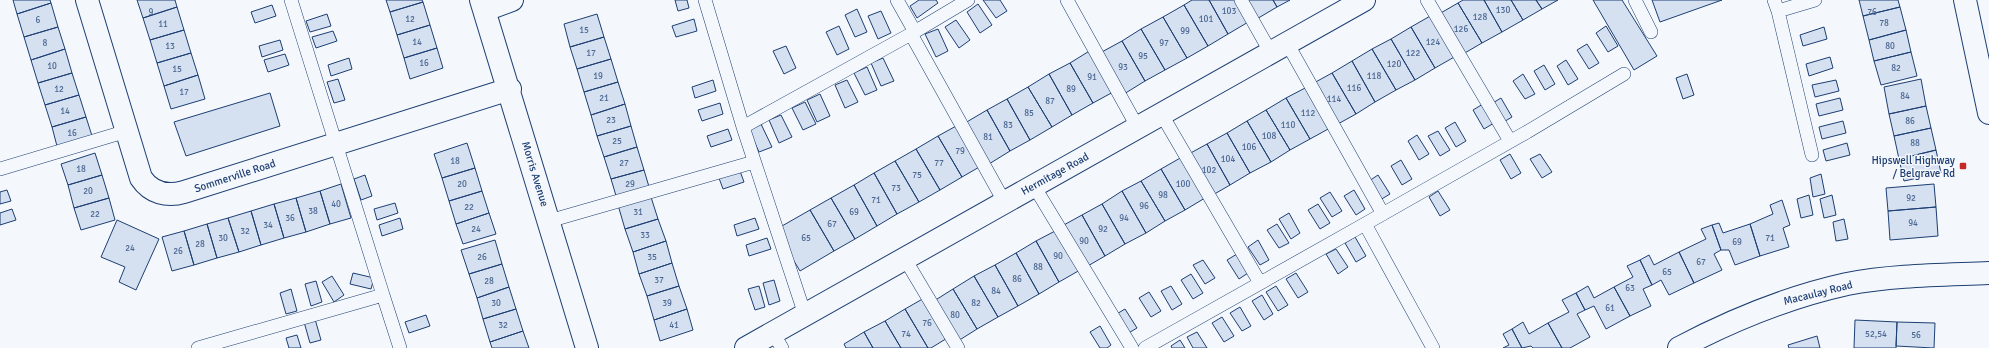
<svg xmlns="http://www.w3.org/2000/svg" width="1989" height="348" viewBox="0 0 1989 348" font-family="Signika,sans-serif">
<rect width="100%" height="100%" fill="#f4f7fb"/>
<path fill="#d5e0f0" stroke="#1d3f73" d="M13,0h37l1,3 -34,11z
M137,0h38l2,7 -34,11z
M386,0h36l1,2 -33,10z
M675,0h12l2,8 -11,3z
M919,0h17l2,3 -21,15 -7,-12z
M983,0h17l7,11 -11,7z
M1192,0h17l19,34 -20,12 -24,-41z
M1209,0h28l13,21 -22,13z
M1244,0h29l4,7 -22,13z
M1273,0h17l-13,7z
M1463,0h21l18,32 -20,11 -24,-40z
M1484,0h27l12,20 -21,12z
M1511,0h25l6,9 -19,11z
M1536,0h22l-16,9z
M1593,0h29l35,56 -23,14z
M1652,0h70l-62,22z
M1859,0h39l2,7 -37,9z
M423,2l7,23 -33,10 -7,-23z
M51,3l7,24 -34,10 -7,-23z
M1458,3l24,40 -19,11 -24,-40z
M978,4l14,21 -12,8 -13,-21z
M272,5l4,11 -21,7 -4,-11z
M1184,5l24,41 -21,12 -24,-41z
M177,7l7,23 -34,10 -7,-22z
M1900,7l6,23 -37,10 -6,-24z
M857,9l10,23 -12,5 -10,-22z
M881,11l10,22 -13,6 -10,-23z
M327,14l4,12 -21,6 -4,-11z
M597,14l7,23 -34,10 -6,-23z
M1432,15l24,41 -21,12 -24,-41z
M1163,17l24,41 -22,12 -24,-41z
M694,19l3,12 -21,6 -4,-11z
M956,20l14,20 -11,8 -14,-21z
M430,25l7,23 -33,10 -7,-23z
M839,26l10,23 -12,6 -11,-23z
M1606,26l12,20 -10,6 -12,-19z
M58,27l7,22 -34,11 -7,-23z
M1411,27l24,41 -20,12 -24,-41z
M1824,27l3,12 -24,7 -3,-11z
M938,29l10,22 -12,6 -11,-23z
M1141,29l24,41 -20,11 -23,-40z
M184,30l7,23 -34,10 -7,-23z
M1906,30l5,22 -37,9 -5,-21z
M333,31l4,10 -21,7 -4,-11z
M604,37l7,22 -34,10 -7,-22z
M1391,39l24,41 -19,10 -24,-41z
M280,40l3,10 -21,7 -3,-11z
M1122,41l23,40 -21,13 -24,-41z
M1587,44l12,19 -10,6 -12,-19z
M786,46l10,22 -12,6 -11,-23z
M437,48l6,20 -33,11 -6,-21z
M65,49l7,24 -34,10 -7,-23z
M1372,49l24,41 -21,12 -23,-41z
M1091,50l24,41 -22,12 -23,-40z
M1911,52l6,24 -36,9 -7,-24z
M191,53l7,22 -34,11 -7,-23z
M285,54l4,11 -21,7 -4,-12z
M1830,57l3,11 -24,8 -3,-12z
M349,58l3,11 -21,7 -3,-11z
M883,58l11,23 -13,5 -10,-23z
M611,59l7,23 -34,10 -7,-23z
M1566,60l12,19 -10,6 -11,-19z
M1352,61l23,41 -19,12 -24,-41z
M1070,63l23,40 -21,12 -23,-41z
M1544,65l11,19 -10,6 -11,-19z
M867,67l10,23 -12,5 -11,-22z
M72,73l7,22 -34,10 -7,-22z
M1332,73l24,41 -20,11 -24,-41z
M1049,74l23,41 -20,12 -24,-40z
M1523,74l12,20 -10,5 -12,-18z
M1687,74l7,21 -11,4 -7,-21z
M198,75l7,24 -34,10 -7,-23z
M338,79l7,21 -11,3 -7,-21z
M1921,79l5,27 -37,8 -5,-27z
M713,80l3,11 -21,7 -3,-11z
M847,80l11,22 -13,6 -10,-23z
M1836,80l3,11 -24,6 -3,-12z
M618,82l7,22 -34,11 -7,-23z
M1028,87l24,40 -22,13 -23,-41z
M1307,87l23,41 -20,11 -24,-41z
M270,93l10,33 -94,30 -12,-34z
M820,94l10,22 -13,6 -10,-22z
M79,95l7,22 -34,10 -7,-22z
M1286,98l24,41 -20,11 -24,-40z
M1501,98l11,19 -10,6 -11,-19z
M1840,98l3,12 -24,6 -3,-12z
M1007,99l23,41 -20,11 -23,-41z
M805,102l11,22 -13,6 -11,-22z
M720,103l3,11 -21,7 -4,-11z
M625,104l6,22 -34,10 -6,-21z
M1483,104l11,19 -10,6 -11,-19z
M1926,106l5,22 -37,8 -5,-22z
M987,110l23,41 -21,13 -24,-41z
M1266,110l24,40 -19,12 -24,-41z
M781,115l11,22 -13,6 -10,-23z
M86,117l7,22 -35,11 -6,-23z
M1247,121l24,41 -21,11 -23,-40z
M1843,121l3,12 -24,6 -3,-12z
M1455,122l11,19 -10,6 -11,-19z
M761,124l11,23 -13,5 -10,-22z
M958,125l23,41 -19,11 -24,-41z
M631,126l6,21 -33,10 -7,-21z
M1931,128l5,22 -37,9 -5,-23z
M728,129l4,11 -21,7 -4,-11z
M1438,131l12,19 -10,6 -12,-20z
M1227,133l23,40 -20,12 -23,-41z
M1417,135l12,19 -10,6 -11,-19z
M938,136l24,41 -22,13 -24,-41z
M467,143l8,25 -33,10 -8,-24z
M1847,143l3,12 -24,6 -3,-11z
M1207,144l23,41 -19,11 -24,-41z
M637,147l7,23 -33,9 -7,-22z
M916,149l24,41 -21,12 -24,-41z
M1936,150l5,23 -37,8 -5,-22z
M95,153l7,22 -34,10 -7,-21z
M1510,154l11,19 -10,6 -11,-19z
M1540,154l12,18 -10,6 -12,-19z
M1182,157l23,41 -20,12 -24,-41z
M1401,160l11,19 -10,6 -11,-19z
M895,161l24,41 -22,12 -23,-41z
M475,168l7,23 -33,10 -7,-23z
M1161,169l24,41 -20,11 -24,-40z
M644,170l6,20 -33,9 -6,-20z
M740,171l4,11 -21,7 -4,-11z
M874,173l23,41 -20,12 -23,-41z
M1821,174l4,20 -12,3 -3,-19z
M102,175l7,23 -35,10 -6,-23z
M365,175l7,21 -11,4 -7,-21z
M1378,175l12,19 -10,6 -11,-19z
M1141,181l24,40 -19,12 -24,-42z
M341,184l10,34 -21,6 -10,-33z
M1934,184l2,23 -48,4 -2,-23z
M854,185l23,41 -22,13 -24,-41z
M7,190l4,11 -11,3v-12z
M1354,190l11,19 -9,6 -12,-19z
M320,191l10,33 -24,8 -10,-34z
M482,191l7,22 -33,11 -7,-23z
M1122,191l24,42 -21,11 -23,-40z
M1438,191l12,19 -10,6 -11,-19z
M1330,192l12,19 -10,6 -12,-19z
M650,194l8,25 -33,10 -7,-24z
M1809,195l4,20 -12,3 -4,-19z
M1832,195l4,20 -12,3 -4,-19z
M109,198l6,22 -34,10 -7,-22z
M296,198l10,34 -22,6 -10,-34z
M831,198l24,41 -21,12 -24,-41z
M1782,200l8,25 -7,3 6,19 -29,9 -10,-32 23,-10 -3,-9z
M395,203l3,10 -21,7 -3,-11z
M274,204l10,34 -23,7 -10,-34z
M1102,204l23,40 -20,12 -23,-41z
M1318,204l12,19 -10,6 -12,-19z
M1936,207l2,29 -48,4 -2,-29z
M12,209l4,11 -16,5v-12z
M810,210l24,41 -34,20 -12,-20 -6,-25z
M251,211l10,34 -22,7 -11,-34z
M489,213l7,21 -33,10 -7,-20z
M1289,213l11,20 -9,6 -12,-20z
M1082,215l23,41 -19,11 -24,-41z
M228,218l11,34 -22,6 -10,-34z
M400,218l3,11 -21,7 -3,-11z
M755,218l4,11 -22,7 -3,-11z
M658,219l8,22 -33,11 -8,-23z
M1844,219l4,20 -12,2 -3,-19z
M117,220l42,19 -23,51 -17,-8 6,-15 -24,-10z
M1719,223l4,10 27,-9 10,32 -25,9 -6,-15h-8l-9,-25z
M207,224l10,34 -23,7 -10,-34z
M1277,224l12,19 -10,5 -12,-18z
M1712,225l9,25 -7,4 8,16 -28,13 -15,-31 27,-13 -5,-10z
M1057,230l23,40 -21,12 -23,-41z
M184,231l10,34 -22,6 -10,-34z
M1355,237l11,19 -10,6 -11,-19z
M767,238l4,11 -22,7 -3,-11z
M495,240l7,24 -33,10 -8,-24z
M1258,240l11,20 -9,5 -12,-18z
M666,241l6,22 -33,11 -6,-22z
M1036,241l23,41 -20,12 -23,-41z
M1336,249l12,18 -10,7 -12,-20z
M1679,252l15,31 -25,12 -8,-15 -9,5 -12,-25 9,-5 5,10z
M1016,253l23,41 -21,12 -23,-41z
M1237,254l11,19 -9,6 -12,-19z
M1203,260l12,18 -10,6 -12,-19z
M1640,260l12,25 -9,4 8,17 -21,10 -16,-29 19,-10 -6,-11z
M672,263l7,23 -32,10 -8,-22z
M502,264l7,23 -32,11 -8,-24z
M995,265l23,41 -20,11 -24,-41z
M353,273l21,5 -3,11 -21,-5z
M1296,273l12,19 -10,6 -12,-19z
M1191,274l12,19 -10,6 -12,-19z
M332,276l12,19 -10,7 -12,-20z
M974,276l24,41 -21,12 -24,-40z
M774,280l6,21 -11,4 -6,-22z
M316,281l6,21 -11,4 -6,-22z
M679,286l8,23 -33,11 -7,-24z
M759,286l6,21 -10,3 -7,-21z
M1171,286l11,18 -10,6 -11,-19z
M1276,286l12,19 -10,6 -12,-19z
M1588,286l6,12 20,-11 16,29 -24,13 -12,-23 -9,4 -9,-17z
M509,287l7,22 -33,10 -6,-21z
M291,289l6,22 -11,3 -6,-21z
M953,289l24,40 -19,12 -24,-40z
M1149,292l12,19 -10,6 -12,-19z
M1576,293l9,17 -8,4 13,23 -20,11h-8l-14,-25 21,-11 -7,-12z
M1262,295l11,19 -9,6 -12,-19z
M926,297l23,40 -18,11h-3l-23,-39z
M1240,307l11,19 -9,5 -12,-18z
M516,309l7,22 -33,11 -7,-23z
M687,309l6,21 -33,11 -6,-21z
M905,309l23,39h-27l-16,-27z
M1125,309l12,19 -10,6 -12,-19z
M426,315l4,11 -21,7 -4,-11z
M1222,317l12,19 -10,6 -12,-19z
M315,319l6,21 -11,3 -6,-21z
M1855,320l42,2 -1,26h-42z
M885,321l16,27h-28l-9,-16z
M1523,322l6,12 19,-11 14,25h-29l-2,-2 -9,2 -10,-19z
M1897,322l38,1 -1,25 -38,-2z
M1100,326l11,19 -4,3h-7l-10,-16z
M1512,329l10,19h-19l6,-3 -6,-11z
M523,331l6,17h-37l-2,-6z
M864,332l9,16h-27l-2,-4z
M1197,332l10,16h-14l-6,-11z
M297,335l4,13h-12l-3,-10z
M1817,336l3,12h-31l-1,-3z
M1180,340l5,8h-13l-1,-2z"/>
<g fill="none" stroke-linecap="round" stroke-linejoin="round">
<g stroke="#1d3f73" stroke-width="14">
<path id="service" d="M291,0l92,295
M705,0l38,127 62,188
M897,0l18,32
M1067,0l71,128
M1241,0l30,53
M1427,0l83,141
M1635,0l16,32
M1774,0l4,11 37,-11
M1778,11l34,144
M911,34l94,169
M1287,43l96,171
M1162,115l98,168
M743,127l168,-93 57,-34
M0,169l127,-38
M1034,186l98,162
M549,221l205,-59
M905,259l53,89
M773,333l9,15
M198,348l185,-53 17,53
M1145,348l220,-124
M1433,348l-68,-124 162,-92 97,-58"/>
</g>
<g stroke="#1d3f73" stroke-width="24">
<path id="minor" d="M87,0l54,178c10,15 26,19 43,14l326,-103
M481,0l106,348
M485,10l27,-10
M746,348l618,-348
M1679,348c53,-28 109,-51 168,-64 46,-9 95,-9 142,-11"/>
</g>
<g stroke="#1d3f73" stroke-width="24">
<path id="tertiary" d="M1965,0l24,113"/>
</g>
<use href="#service" stroke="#f4f7fb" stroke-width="13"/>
<use href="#minor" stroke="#f4f7fb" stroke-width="22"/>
<use href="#tertiary" stroke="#f4f7fb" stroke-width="22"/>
</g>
<rect fill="#c62828" stroke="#f4f7fb" stroke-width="1.5" x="1959" y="162" width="8" height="8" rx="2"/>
<g text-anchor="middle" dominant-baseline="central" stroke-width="3" stroke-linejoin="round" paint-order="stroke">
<g font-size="9" fill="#4b6792">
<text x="1503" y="10">130</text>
<text x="1229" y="11">103</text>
<text x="151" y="12">9</text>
<text x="1872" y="12">76</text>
<text x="1480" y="17">128</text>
<text x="410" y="19">12</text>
<text x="1206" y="19">101</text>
<text x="38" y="20">6</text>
<text x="1884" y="23">78</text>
<text x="163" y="24">11</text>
<text x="1461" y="29">126</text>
<text x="584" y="30">15</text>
<text x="1185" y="31">99</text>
<text x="417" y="42">14</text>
<text x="1433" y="42">124</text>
<text x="45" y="43">8</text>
<text x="1164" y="43">97</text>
<text x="170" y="46">13</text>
<text x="1890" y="46">80</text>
<text x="591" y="53">17</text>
<text x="1413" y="53">122</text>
<text x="1143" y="56">95</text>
<text x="424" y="63">16</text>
<text x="1394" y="64">120</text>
<text x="52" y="66">10</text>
<text x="1123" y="67">93</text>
<text x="1896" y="68">82</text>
<text x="177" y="69">15</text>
<text x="598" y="76">19</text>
<text x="1374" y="76">118</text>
<text x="1092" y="77">91</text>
<text x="1354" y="88">116</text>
<text x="59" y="89">12</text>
<text x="1071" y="89">89</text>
<text x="184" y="92">17</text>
<text x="1905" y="96">84</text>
<text x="604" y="98">21</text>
<text x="1334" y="99">114</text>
<text x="1050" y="101">87</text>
<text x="65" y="111">14</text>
<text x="1029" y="113">85</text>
<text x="1308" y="113">112</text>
<text x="611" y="120">23</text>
<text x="1910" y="121">86</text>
<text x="1008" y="125">83</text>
<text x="1288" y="125">110</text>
<text x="72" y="133">16</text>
<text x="1269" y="136">108</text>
<text x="988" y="137">81</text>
<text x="617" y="141">25</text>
<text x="1915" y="143">88</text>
<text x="1249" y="147">106</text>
<text x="960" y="151">79</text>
<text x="1228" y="159">104</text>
<text x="455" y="161">18</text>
<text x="624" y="163">27</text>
<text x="939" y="163">77</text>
<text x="81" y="169">18</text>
<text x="1209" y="170">102</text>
<text x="917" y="175">75</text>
<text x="462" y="184">20</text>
<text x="630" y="184">29</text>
<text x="1183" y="184">100</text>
<text x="896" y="188">73</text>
<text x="88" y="191">20</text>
<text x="1163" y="195">98</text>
<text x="1911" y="198">92</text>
<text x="876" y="200">71</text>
<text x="336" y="204">40</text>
<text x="1144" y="206">96</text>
<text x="469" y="207">22</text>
<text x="313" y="211">38</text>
<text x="638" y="212">31</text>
<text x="854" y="212">69</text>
<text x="95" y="214">22</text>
<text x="290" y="218">36</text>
<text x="1124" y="218">94</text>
<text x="1913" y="223">94</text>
<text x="832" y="224">67</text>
<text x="268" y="225">34</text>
<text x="476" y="229">24</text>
<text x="1103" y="229">92</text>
<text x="245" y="231">32</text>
<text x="645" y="235">33</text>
<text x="223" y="238">30</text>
<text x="806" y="238">65</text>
<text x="1770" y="238">71</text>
<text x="1084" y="241">90</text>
<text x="1737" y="242">69</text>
<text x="200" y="244">28</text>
<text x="130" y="248">24</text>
<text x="178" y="251">26</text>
<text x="1058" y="256">90</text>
<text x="482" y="257">26</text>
<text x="652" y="257">35</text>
<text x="1701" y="262">67</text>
<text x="1038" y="267">88</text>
<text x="1667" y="272">65</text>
<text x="1017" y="279">86</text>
<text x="659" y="280">37</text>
<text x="489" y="281">28</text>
<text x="1630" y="288">63</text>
<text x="996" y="291">84</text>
<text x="496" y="303">30</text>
<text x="667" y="303">39</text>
<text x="976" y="303">82</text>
<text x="1610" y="308">61</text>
<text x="955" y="315">80</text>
<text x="927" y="323">76</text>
<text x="503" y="325">32</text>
<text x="674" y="325">41</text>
<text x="906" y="334">74</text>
<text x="1876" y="334">52,54</text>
<text x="1916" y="335">56</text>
</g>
<g font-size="11" fill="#1d3f73" stroke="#f4f7fb" text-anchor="end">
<text x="1955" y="160">Hipswell Highway<tspan x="1955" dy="13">/ Belgrave Rd</tspan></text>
</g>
<g font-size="11" fill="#1d3f73" stroke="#f4f7fb">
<text transform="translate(535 174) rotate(73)">Morris Avenue</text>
<text transform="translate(1055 174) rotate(-29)">Hermitage Road</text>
<text transform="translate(235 176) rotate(-18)">Sommerville Road</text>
<text transform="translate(1818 293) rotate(-14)">Macaulay Road</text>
</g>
</g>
</svg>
